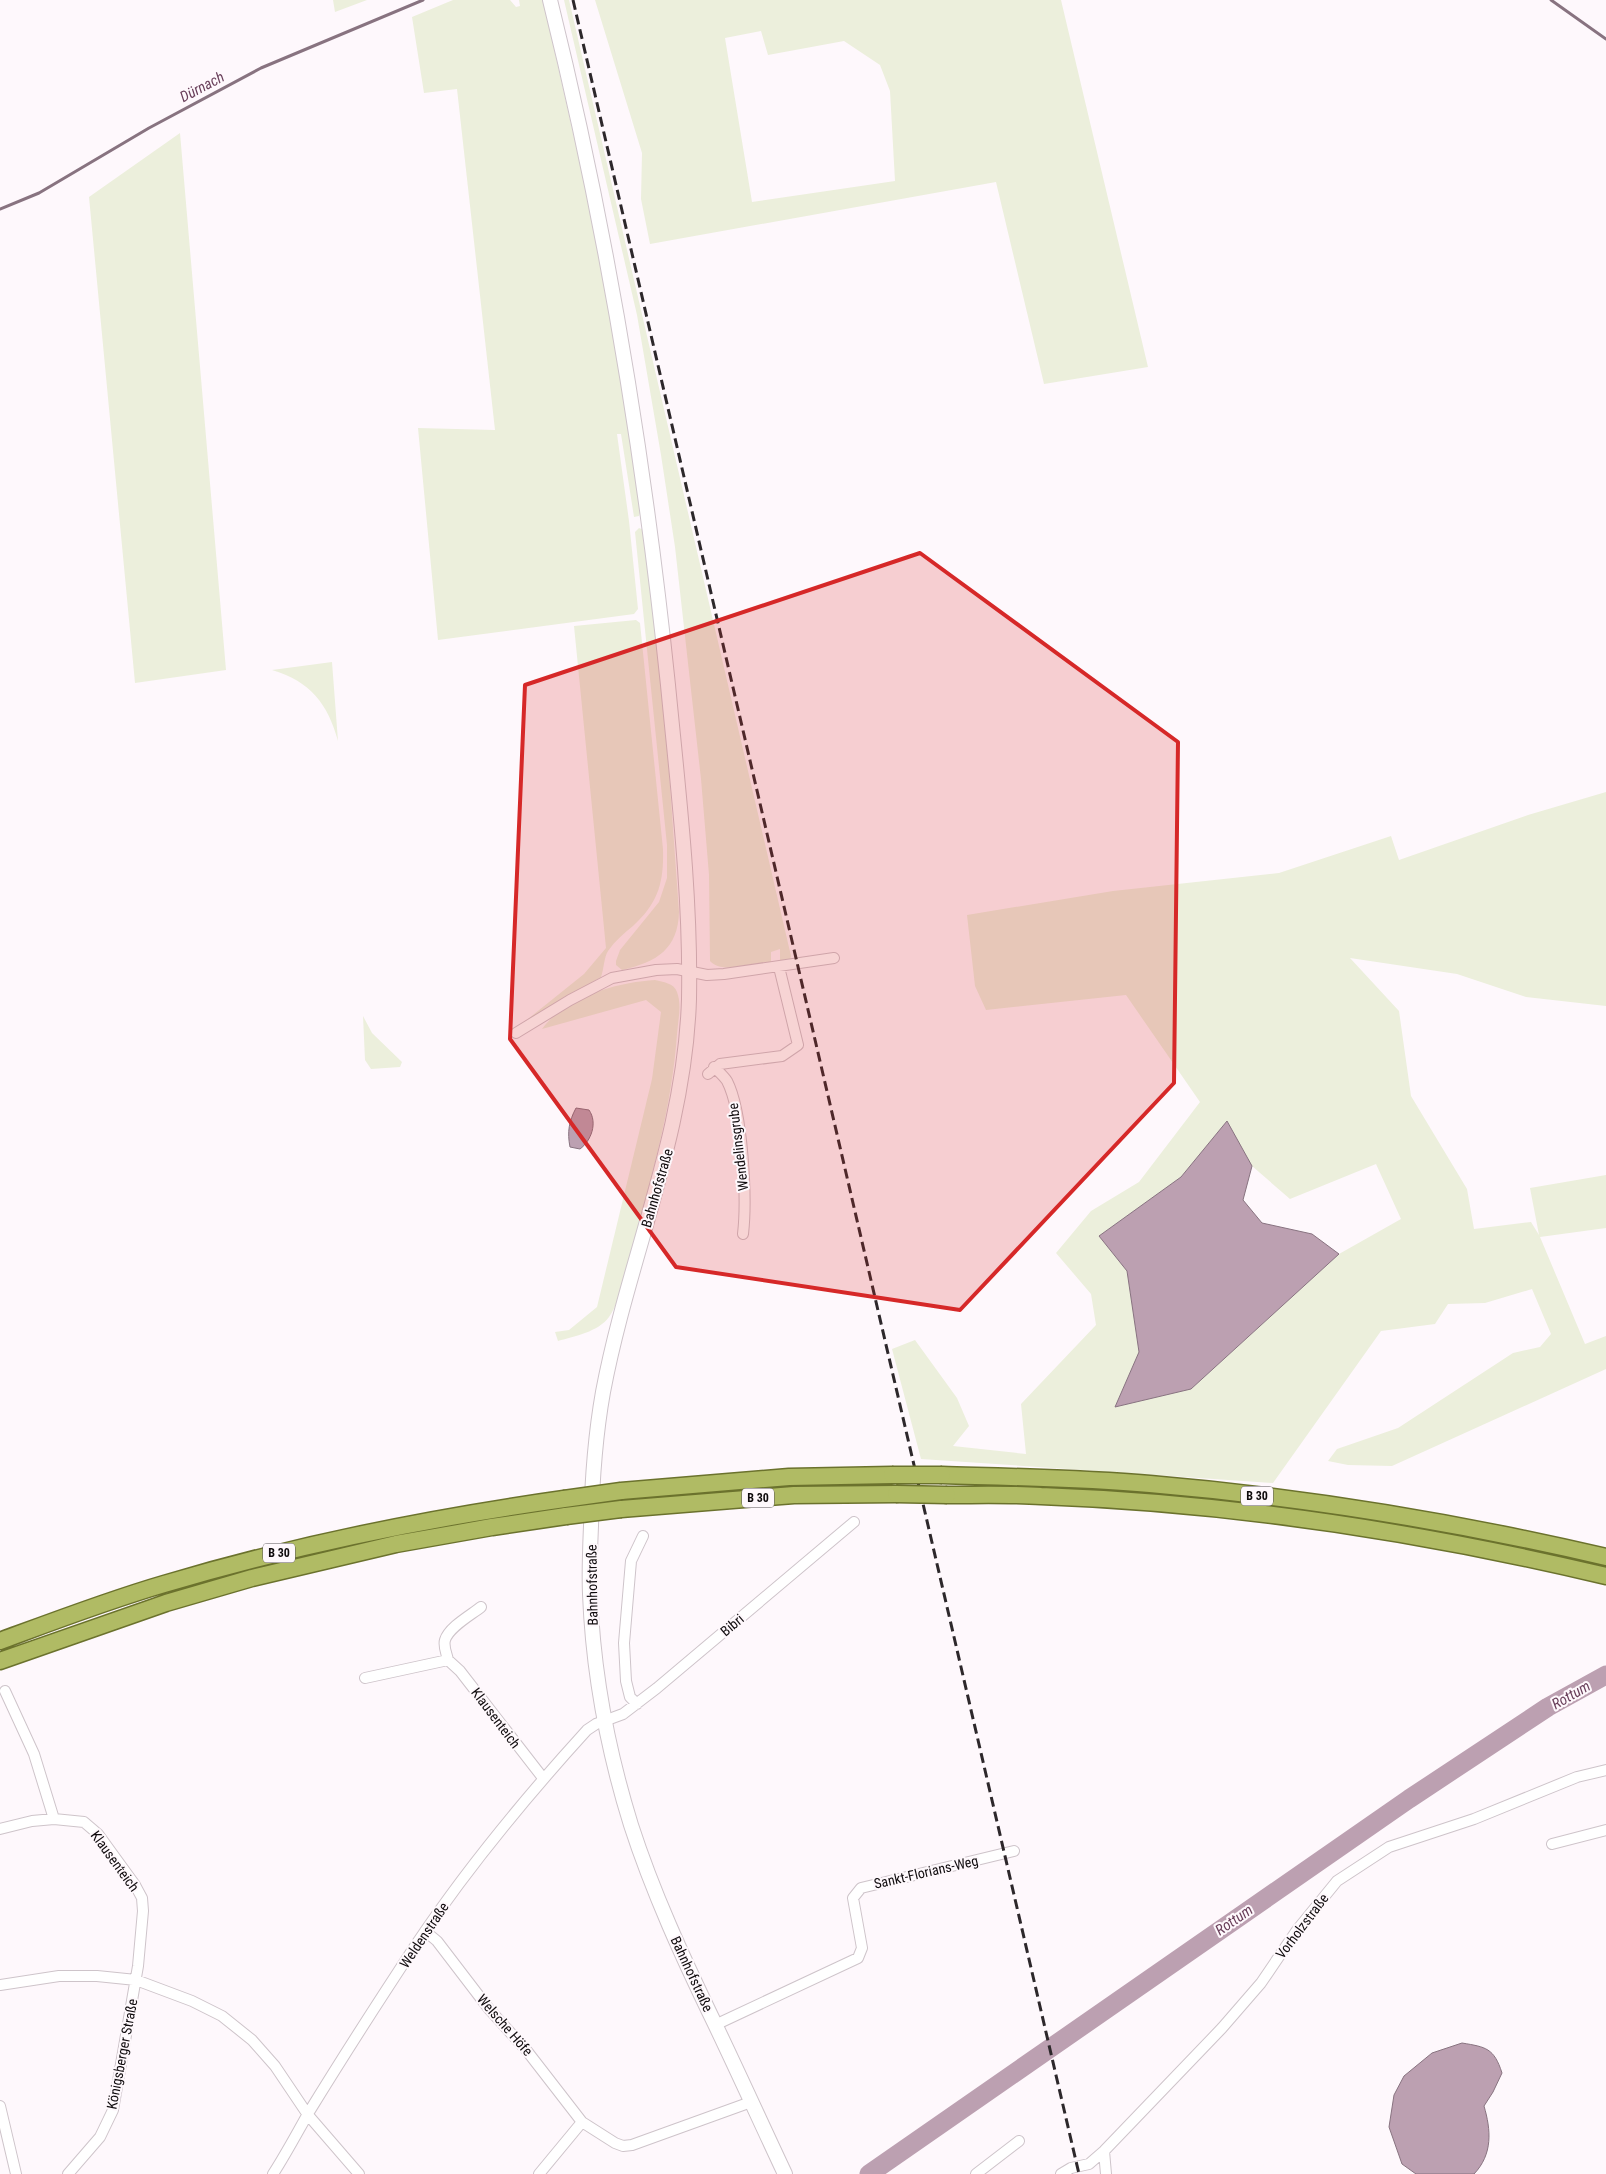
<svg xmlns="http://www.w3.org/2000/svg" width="1606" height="2174" viewBox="0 0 1606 2174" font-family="'Roboto Condensed',sans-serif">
<rect width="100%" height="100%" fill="#fef8fc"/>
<path fill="#ecefdc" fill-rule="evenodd" d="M333,0h34l-32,12z
M453,0h57l6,7 4,-1 -1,-6h24l49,217 29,162 20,129 -2,8 -5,1 -13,-83h-4l12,87 9,88 -4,5 -196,26 -20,-212 77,2 -38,-341 -33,4 -12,-76z
M564,0h5l222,956 -1,4h-10v-11l-9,3v11c-15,2 -50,11 -61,-2l-1,-86 -8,-96 -26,-232 -14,-92 -24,-140z
M595,0h466l87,367 -104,17 -48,-202 -346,62 -9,-45 1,-46zM761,31l7,24 76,-14 36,24 10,26 5,90 -143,21 -27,-164z
M180,133l46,537 -91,13 -46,-486z
M639,528l5,2 21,186 14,196c-1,37 -22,50 -57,58l-6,-5v-4l4,-11 39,-48 8,-24v-33l-32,-313z
M636,620l4,3 23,226c1,34 -5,54 -30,77 -9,7 -18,15 -25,25 -4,6 -4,18 -7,26l-78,46 61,-49 22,-26 -32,-322z
M332,662l6,79c-10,-37 -28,-60 -66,-71z
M1606,792v214l-80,-9 -69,-23 -107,-16 49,53 12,85 56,93 7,40 57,-7 8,13 -9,-47 76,-13v53l-66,9 45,107 21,-8v33l-214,97 -44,-1 -20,-4 9,-12 61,-21 115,-75 27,-6 11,-13 -19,-45 -47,14 -37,1 -13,20 -54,7 -108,152 -352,-24 -29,-110 23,-9 42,58 12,28 -16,20 73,8 -5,-50 75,-79 -5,-31 -35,-41 35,-42 48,-29 61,-80 -74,-107 -140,15 -11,-24 -8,-71 146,-24 166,-18 112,-37 8,24 129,-45zM1227,1121l25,45 38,33 86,-35 25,55 -62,35 -148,135 -76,18 24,-55 -12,-81 -28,-35 82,-59z
M655,980c8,2 19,3 22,12 5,13 1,28 0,42 -5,72 -25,141 -44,211 -5,18 -13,58 -24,72 -11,15 -34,19 -51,24l-3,-9 14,-2 28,-23 55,-228 9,-67 -15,-12 -104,29c23,-32 76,-47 113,-49z
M363,1016l9,17 30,29 -2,5 -29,2 -6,-9z"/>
<path fill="#bca0b1" stroke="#887380" d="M576,1108l13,2c9,13 2,31 -9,39l-10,-2c-3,-15 -1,-26 6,-39z
M1227,1121l25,45 -9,34 19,23 50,11 27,20 -148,135 -76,18 24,-55 -12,-81 -28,-35 82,-59z
M1462,2043c24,4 32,5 40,30l-9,19 -9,14c7,24 9,48 -10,68h-58l-14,-10 -13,-37 5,-32 10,-19 28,-23z"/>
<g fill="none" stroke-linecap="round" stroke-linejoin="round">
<path stroke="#887380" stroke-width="3" d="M1551,0l55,39
M0,209l39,-16 110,-65 112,-60 162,-68"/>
<path stroke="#bca0b1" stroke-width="19" d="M869,2174l540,-375 139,-92 58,-32"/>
<g stroke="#cec4ca" stroke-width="12">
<path id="minor" d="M516,1033l54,-33 42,-22 44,-8 21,-1 30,6 17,-1 110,-16
M714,1067c4,4 10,9 13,14 16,31 20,118 16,153
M708,1074l12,-10 62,-8 16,-11 -19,-78
M448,1660c-1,-6 -5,-13 -3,-20 4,-13 26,-25 36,-33
M365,1678l83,-18 12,11 83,107
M5,1691l29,63 20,65 30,3 14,12 37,51 7,13 1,13 -5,55 -25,144 -13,27 -32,37
M637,1704l-7,-7 -4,-16 -2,-38 7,-82 12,-25
M0,1829l32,-8 22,-2
M1552,1844l54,-14
M425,1931l12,10 52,68 38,42 55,71 33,21 8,3 9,-1 119,-43
M0,1985l59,-9h38l39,4 56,21 30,15 30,24 23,26 33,49 51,59
M715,2025l143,-67 4,-10 -9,-50 8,-10 153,-37
M0,2106l16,68
M1104,2151l2,23
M273,2174c13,-20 24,-41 36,-62 35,-57 71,-113 108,-169 51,-76 109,-146 170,-213l9,-6 27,-10 34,-26 197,-166
M539,2174l43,-52
M976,2174l43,-33
M1061,2174l10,-6 18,-4 15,-13 118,-123 39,-45 36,-53 40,-49 52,-34 85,-28 103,-42 29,-7"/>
</g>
<g stroke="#cec4ca" stroke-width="16">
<path id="secondary" d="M550,0c56,225 94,454 118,685 10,104 23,209 21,314 -4,137 -61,260 -86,393 -8,45 -11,89 -12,134 -1,23 -2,45 -1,68 3,78 18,157 41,231 22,68 52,133 83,197 24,50 47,101 71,152"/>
</g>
<g stroke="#6b722d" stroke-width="19">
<path id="trunk" d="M942,1475c70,2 139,3 208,9 154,13 306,38 456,73
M621,1491l168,-14 103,-2
M947,1495c31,0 63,-1 94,1 190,7 380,36 565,80
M621,1509l173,-14 102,-1
M0,1641c54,-20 109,-41 164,-57 131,-39 265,-66 400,-85
M0,1661l166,-58 86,-25 144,-34 96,-17 74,-11"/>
</g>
<use href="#minor" stroke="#fff" stroke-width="10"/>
<use href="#secondary" stroke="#fff" stroke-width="14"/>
<use href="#trunk" stroke="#b0bb64" stroke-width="16"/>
<path stroke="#2d282b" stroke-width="3" stroke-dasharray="10 5" stroke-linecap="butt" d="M573,0l506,2174"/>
<g stroke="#6b722d" stroke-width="19" stroke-linecap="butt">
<path id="trunk-bridge" d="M892,1475h50
M896,1494l51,1
M564,1499l57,-8
M566,1516l55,-7"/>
</g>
<use href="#trunk-bridge" stroke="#b0bb64" stroke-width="16"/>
</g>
<path fill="#d62828" fill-opacity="0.2" stroke="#d62828" stroke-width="4" stroke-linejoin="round" d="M920,553l258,189 -4,341 -214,227 -284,-43 -166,-228 15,-354z"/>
<g text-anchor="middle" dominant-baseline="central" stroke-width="4" stroke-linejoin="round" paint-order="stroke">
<g fill="#fef8fc" stroke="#575255" stroke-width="1">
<rect x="1241" y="1486.5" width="32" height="19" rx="4"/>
<rect x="742" y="1488.5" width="32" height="19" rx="4"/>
<rect x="263" y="1543.5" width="32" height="19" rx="4"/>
</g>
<g font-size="12" font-weight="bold" fill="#0f0b0d">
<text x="1257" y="1496">B 30</text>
<text x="758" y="1498">B 30</text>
<text x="279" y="1553">B 30</text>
</g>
<g font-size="14" fill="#0f0b0d" stroke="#fef8fc">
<text transform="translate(738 1147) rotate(-97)">Wendelinsgrube</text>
<text transform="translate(657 1188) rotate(-74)">Bahnhofstraße</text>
<text transform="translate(592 1585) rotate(-91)">Bahnhofstraße</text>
<text transform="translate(732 1625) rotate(-40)">Bibri</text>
<text transform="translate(496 1718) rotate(53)">Klausenteich</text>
<text transform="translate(115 1861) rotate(54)">Klausenteich</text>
<text transform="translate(926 1872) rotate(-13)">Sankt-Florians-Weg</text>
<text transform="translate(1302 1926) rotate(-53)">Vorholzstraße</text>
<text transform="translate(424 1935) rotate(-56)">Weldenstraße</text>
<text transform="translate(692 1974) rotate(65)">Bahnhofstraße</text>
<text transform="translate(505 2025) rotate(49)">Welsche Höfe</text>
<text transform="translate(122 2054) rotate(-79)">Königsberger Straße</text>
</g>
<g font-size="15" font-style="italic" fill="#683e59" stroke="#fef8fc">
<text transform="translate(202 87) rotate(-28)">Dürnach</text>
<text transform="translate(1571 1695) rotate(-30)">Rottum</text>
<text transform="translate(1234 1920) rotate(-35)">Rottum</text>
</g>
</g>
</svg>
